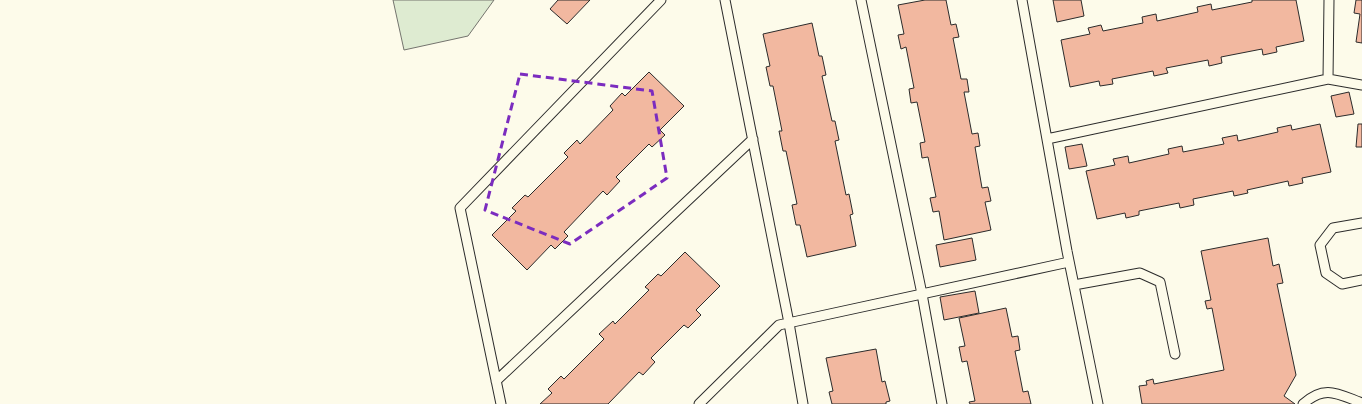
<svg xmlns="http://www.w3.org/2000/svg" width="1362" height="404" viewBox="0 0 1362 404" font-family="Ubuntu,sans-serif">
<rect width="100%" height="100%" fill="#fdfbea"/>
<path fill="#deebd1" stroke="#74746e" d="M393,0h101l-26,36 -64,14z"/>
<path fill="#f2b8a0" stroke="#2b2b2b" d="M558,0h32l-23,24 -17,-15z
M925,0h21l5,25 5,-1 3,13 -6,1 8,41h6l2,13h-5l8,42 6,-1 2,13 -5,1 7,41 6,-1 3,14 -6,1 6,28 -47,10 -5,-29 -6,1 -3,-14 6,-1 -8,-40 -6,1 -2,-15 5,-1 -8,-40 -6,1 -2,-14 5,-1 -8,-41 -5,2 -3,-14 6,-1 -6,-29z
M1053,0h28l3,16 -27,6z
M1252,0h44l8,41 -28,6 1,5 -14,3 -1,-6 -41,8 1,6 -13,3 -1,-6 -42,8 2,5 -14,3 -1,-5 -41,8 1,5 -13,2 -1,-5 -29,6 -9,-47 29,-6 -2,-6 13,-3 2,6 40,-8 -1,-6 14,-3 1,7 41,-9 -1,-5 14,-3 1,6 40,-8z
M1356,0h6v43l-6,-1 4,-28 -6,-1z
M812,23l7,33h3l4,19 -4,1 10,45h3l4,19 -4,1 11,54 3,-1 4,20 -3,1 6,31 -49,11 -7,-32h-4l-4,-20 5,-1 -11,-53h-3l-4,-20h3l-9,-45h-3l-4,-19 4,-1 -7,-32z
M649,72l35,34 -24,24 5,5 -13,12 -3,-3 -33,33 4,4 -13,14 -4,-4 -39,41 4,4 -13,13 -4,-4 -24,25 -35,-35 24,-24 -4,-3 13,-13 3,2 40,-40 -4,-4 13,-13 3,4 33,-34 -3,-4 12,-13 3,3z
M1349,92l5,22 -18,3 -5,-21z
M1320,124l11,48 -29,6 1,5 -14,3 -1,-5 -41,9 1,3 -14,3 -1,-5 -40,8 1,6 -14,3 -1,-5 -40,8v4l-13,3 -1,-5 -28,6 -11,-48 29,-6 -2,-6 15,-3 1,7 40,-9 -1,-5 14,-3 1,6 41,-8 -2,-6 15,-3 1,6 40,-9 -1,-4 14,-3 1,5z
M1358,124h4v23h-6z
M1082,144l5,22 -18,3 -4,-22z
M972,238l4,22 -36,7 -4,-22z
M1268,238l5,28 6,-2 4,19 -6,1 19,91 -12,21 11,8h-153l-3,-18 8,-1 -1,-4 7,-2 1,5 70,-14 -12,-62 -5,1 -2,-8 6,-1 -10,-49z
M685,252l35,34 -24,24 5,5 -13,13 -4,-3 -33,33 4,4 -12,13 -4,-3 -31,32h-68l12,-11 -4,-4 13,-13 3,3 40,-40 -5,-5 14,-13 2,3 34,-34 -4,-3 13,-13 3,2z
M975,291l4,22 -35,7 -4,-23z
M1006,308l6,29 6,-1 2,14 -5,1 8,41 5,-1 3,13h-61l-1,-2 6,-1 -8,-40 -5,1 -3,-15 6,-1 -6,-28z
M876,349l6,33 3,-1 5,20 -4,1v2h-54l-3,-12 4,-1 -7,-33z"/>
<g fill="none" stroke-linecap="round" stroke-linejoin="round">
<g stroke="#2b2b2b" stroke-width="11">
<path id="lane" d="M725,0l64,323 14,81
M861,0l61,294 20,110
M1022,0l45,251 31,153
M1328,79l1,-79
M1047,139l281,-60 34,6
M1362,223l-29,5 -13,17 6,28 16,11 20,-4
M1074,285l66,-12 20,9 15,72
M496,381l257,-242
M501,404l-41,-196 201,-208
M699,404l80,-79 290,-63
M1303,404c22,-20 35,-10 59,-1"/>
</g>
<use href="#lane" stroke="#fdfbea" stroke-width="9"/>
</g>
<path fill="none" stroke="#7b2cbf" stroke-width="3" stroke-dasharray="8 5" stroke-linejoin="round" d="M520,74l132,17 15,87 -97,66 -85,-34z"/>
</svg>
